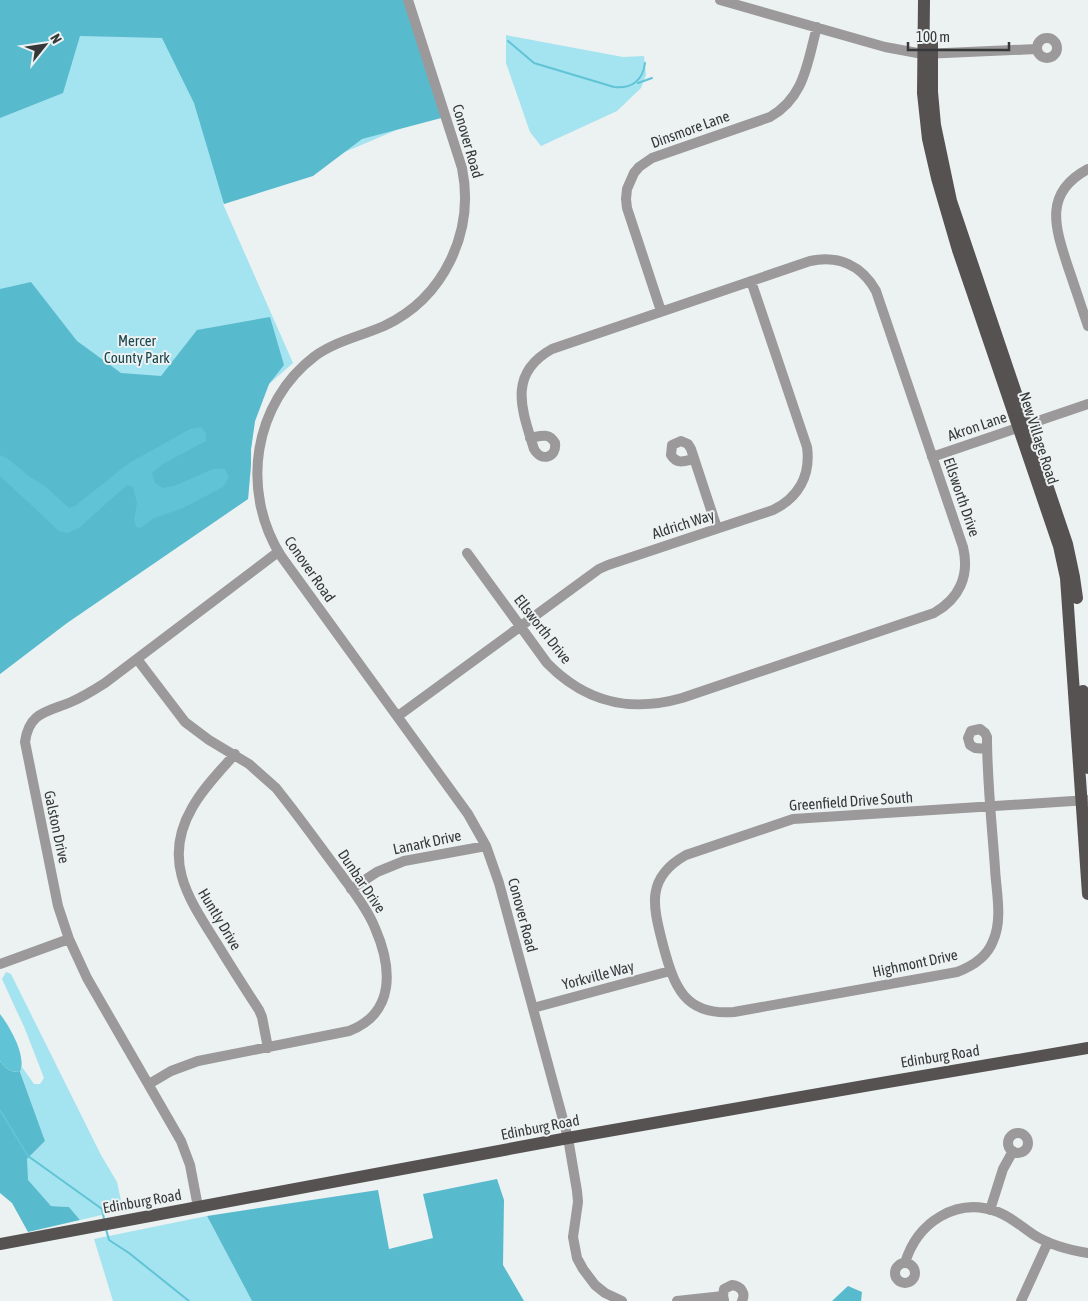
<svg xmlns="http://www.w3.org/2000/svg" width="1088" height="1301" viewBox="0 0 1088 1301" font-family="'Asap Condensed',sans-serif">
<rect width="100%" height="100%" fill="#ecf1f2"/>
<path fill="#a4e3f0" d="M0,0h404l37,111 -218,93 70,159 -24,21 -14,37 -4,28v16l-3,34 -181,124 -67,51z
M506,35l117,22 21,-1 2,19 -5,13 -24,23 -76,35 -11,-14 -24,-69z
M6,972l5,2 90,181 16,27 6,28 -43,10 -11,-13 -18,-1 -24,-26v-21l18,-18 -25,-69 2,-5 12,17h6l4,-6 -19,-49 -23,-50z
M207,1216l45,85h-139l-19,-62z"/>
<path fill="#58bacd" d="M0,0h408l37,117 -83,22 -49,37 -89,28 -30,-101 -32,-65 -82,-2 -17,57 -63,25z
M31,282l46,59 44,32 40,3 36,-46 73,-13 14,48 -15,19 -14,37 -4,28v16l-3,34 -181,124 -67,51v-385z
M0,1061c6,8 10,11 20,11l25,69 -18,18 1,21 23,26 18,1 11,13 -52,12 -16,-29 -12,-10z
M497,1179l7,21 -1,65 21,36h-272l-45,-85 171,-26 11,59 44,-11 -10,-44z
M848,1286l14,6 -1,9h-29z"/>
<path fill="#61c3d6" d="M201,427l5,6v8l-43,23 -11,9 3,10 8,5 11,-2 39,-17h12l4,9 -6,9 -38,20 -33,12 -11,9 -5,-1 -2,-7 3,-17 -4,-16 -6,-2 -47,42 -12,6 -9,-2 -59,-55v-21l7,3 23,19 16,10 23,21 6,-2 54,-43 61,-34z
M0,1014c10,13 27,42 20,58 -10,0 -14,-3 -20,-11z"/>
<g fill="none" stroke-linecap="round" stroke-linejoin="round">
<path stroke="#61c3d6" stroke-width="2" d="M508,41l26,22 80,24c17,2 29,-6 31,-24
M638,83l14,-5
M0,1110l28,46 74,53 2,10
M106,1229l3,11 20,13 60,48"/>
<path stroke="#9b9999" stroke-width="10" d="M408,0l54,168c13,64 -18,130 -78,158 -23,10 -48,15 -69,30 -62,47 -75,135 -34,200l187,258 18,32 13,37 69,255 9,53 1,11 -5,35 4,21 6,11 12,16 10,8 17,8
M720,0l165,47 38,7 113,-5
M1037 48a10 10 0 1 1 20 0a10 10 0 1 1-20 0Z
M1088,169c-45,24 -33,58 -20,98 7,20 13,39 20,59
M661,311l-34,-103 -1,-9 1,-10 7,-16 5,-6 13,-9 118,-41c35,-20 37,-54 47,-90
M932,457l156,-53
M694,459c-9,2 -17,6 -23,-4l1,-10 9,-4 7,3 3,5 26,79
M467,553l80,110c38,39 82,50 135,35l252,-85c25,-14 36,-37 29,-66l-87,-256c-14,-25 -37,-36 -66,-30l-258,88c-45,25 -30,61 -18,100 7,13 23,9 21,-6 -6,-11 -14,-7 -25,-5
M137,659l48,63 24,18 40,24 27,24 11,14c18,23 35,47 53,71 12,17 27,35 35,55 17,39 21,85 -26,103l-151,30 -27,10 -22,13
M398,716l201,-147 9,-4 165,-55c25,-12 38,-34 34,-63l-56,-166
M987,749l-12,-1 -5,-3 -2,-7 3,-7 9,-2 5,4 2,4c0,44 5,88 8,131 1,23 8,51 -2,73 -6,16 -20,25 -36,31l-223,40c-50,4 -60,-26 -71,-67 -10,-39 -18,-67 23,-90l107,-36 295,-19
M235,754c-15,17 -32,34 -43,54 -30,52 -4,90 24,134 14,23 28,45 43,68l3,7 6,31
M351,889l26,-17 27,-11 82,-15
M0,964l69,-25
M533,1008l137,-37
M1008 1143a10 10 0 1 1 20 0a10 10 0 1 1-20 0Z
M198,1207l-8,-42 -9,-24 -94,-163 -18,-39 -11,-33 -33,-164c4,-30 22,-30 46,-40 12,-5 23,-12 34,-19l173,-131
M990,1210l13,-41 10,-18
M905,1263c12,-40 51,-67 93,-51 13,5 24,15 36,23 16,10 35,15 54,18
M895 1273a10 10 0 1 1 20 0a10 10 0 1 1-20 0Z
M724,1300l-1,-4 1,-7 8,-4c9,1 14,8 10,16
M677,1301l46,-5
M1021,1301l27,-59"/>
<path stroke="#565252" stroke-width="12" d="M924,0l-1,93 5,46 9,39 21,72 101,296 7,32 22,316
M932,43v49l3,33 16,76 116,343 7,33 3,21
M1083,691l5,77
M0,1244l568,-106 302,-53 218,-37"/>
</g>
<g text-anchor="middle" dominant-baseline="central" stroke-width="4" stroke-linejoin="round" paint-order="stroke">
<g font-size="15" fill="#363839" stroke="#ecf1f2">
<text transform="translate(690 129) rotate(-20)">Dinsmore Lane</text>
<text transform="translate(468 141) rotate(74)">Conover Road</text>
<text transform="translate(977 426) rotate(-19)">Akron Lane</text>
<text transform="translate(1039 438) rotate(72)">New Village Road</text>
<text transform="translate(962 497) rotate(71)">Ellsworth Drive</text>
<text transform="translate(683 524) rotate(-18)">Aldrich Way</text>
<text transform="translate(310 569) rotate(55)">Conover Road</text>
<text transform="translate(543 629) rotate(52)">Ellsworth Drive</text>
<text transform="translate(851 801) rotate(-4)">Greenfield Drive South</text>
<text transform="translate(57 827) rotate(78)">Galston Drive</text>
<text transform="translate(427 842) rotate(-12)">Lanark Drive</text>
<text transform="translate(362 881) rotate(56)">Dunbar Drive</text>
<text transform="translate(523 915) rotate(75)">Conover Road</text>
<text transform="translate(220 919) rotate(59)">Huntly Drive</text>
<text transform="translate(915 963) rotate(-12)">Highmont Drive</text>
<text transform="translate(598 975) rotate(-15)">Yorkville Way</text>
<text transform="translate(940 1056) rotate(-9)">Edinburg Road</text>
<text transform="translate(540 1127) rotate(-11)">Edinburg Road</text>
<text transform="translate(142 1201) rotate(-10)">Edinburg Road</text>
</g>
<g font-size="15" fill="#1a474f" stroke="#ecf1f2">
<text x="137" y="340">Mercer<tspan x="137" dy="17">County Park</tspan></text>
</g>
</g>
<g transform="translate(45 45) rotate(60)" stroke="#ecf1f2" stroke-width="4" paint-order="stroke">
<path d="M0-4L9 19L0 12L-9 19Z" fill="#363839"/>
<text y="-8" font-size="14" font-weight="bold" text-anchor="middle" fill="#363839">N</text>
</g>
<path d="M908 42v8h101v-8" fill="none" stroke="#363839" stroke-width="2.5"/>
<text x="916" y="42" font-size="15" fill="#363839" stroke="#ecf1f2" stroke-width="4" paint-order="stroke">100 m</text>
</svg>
